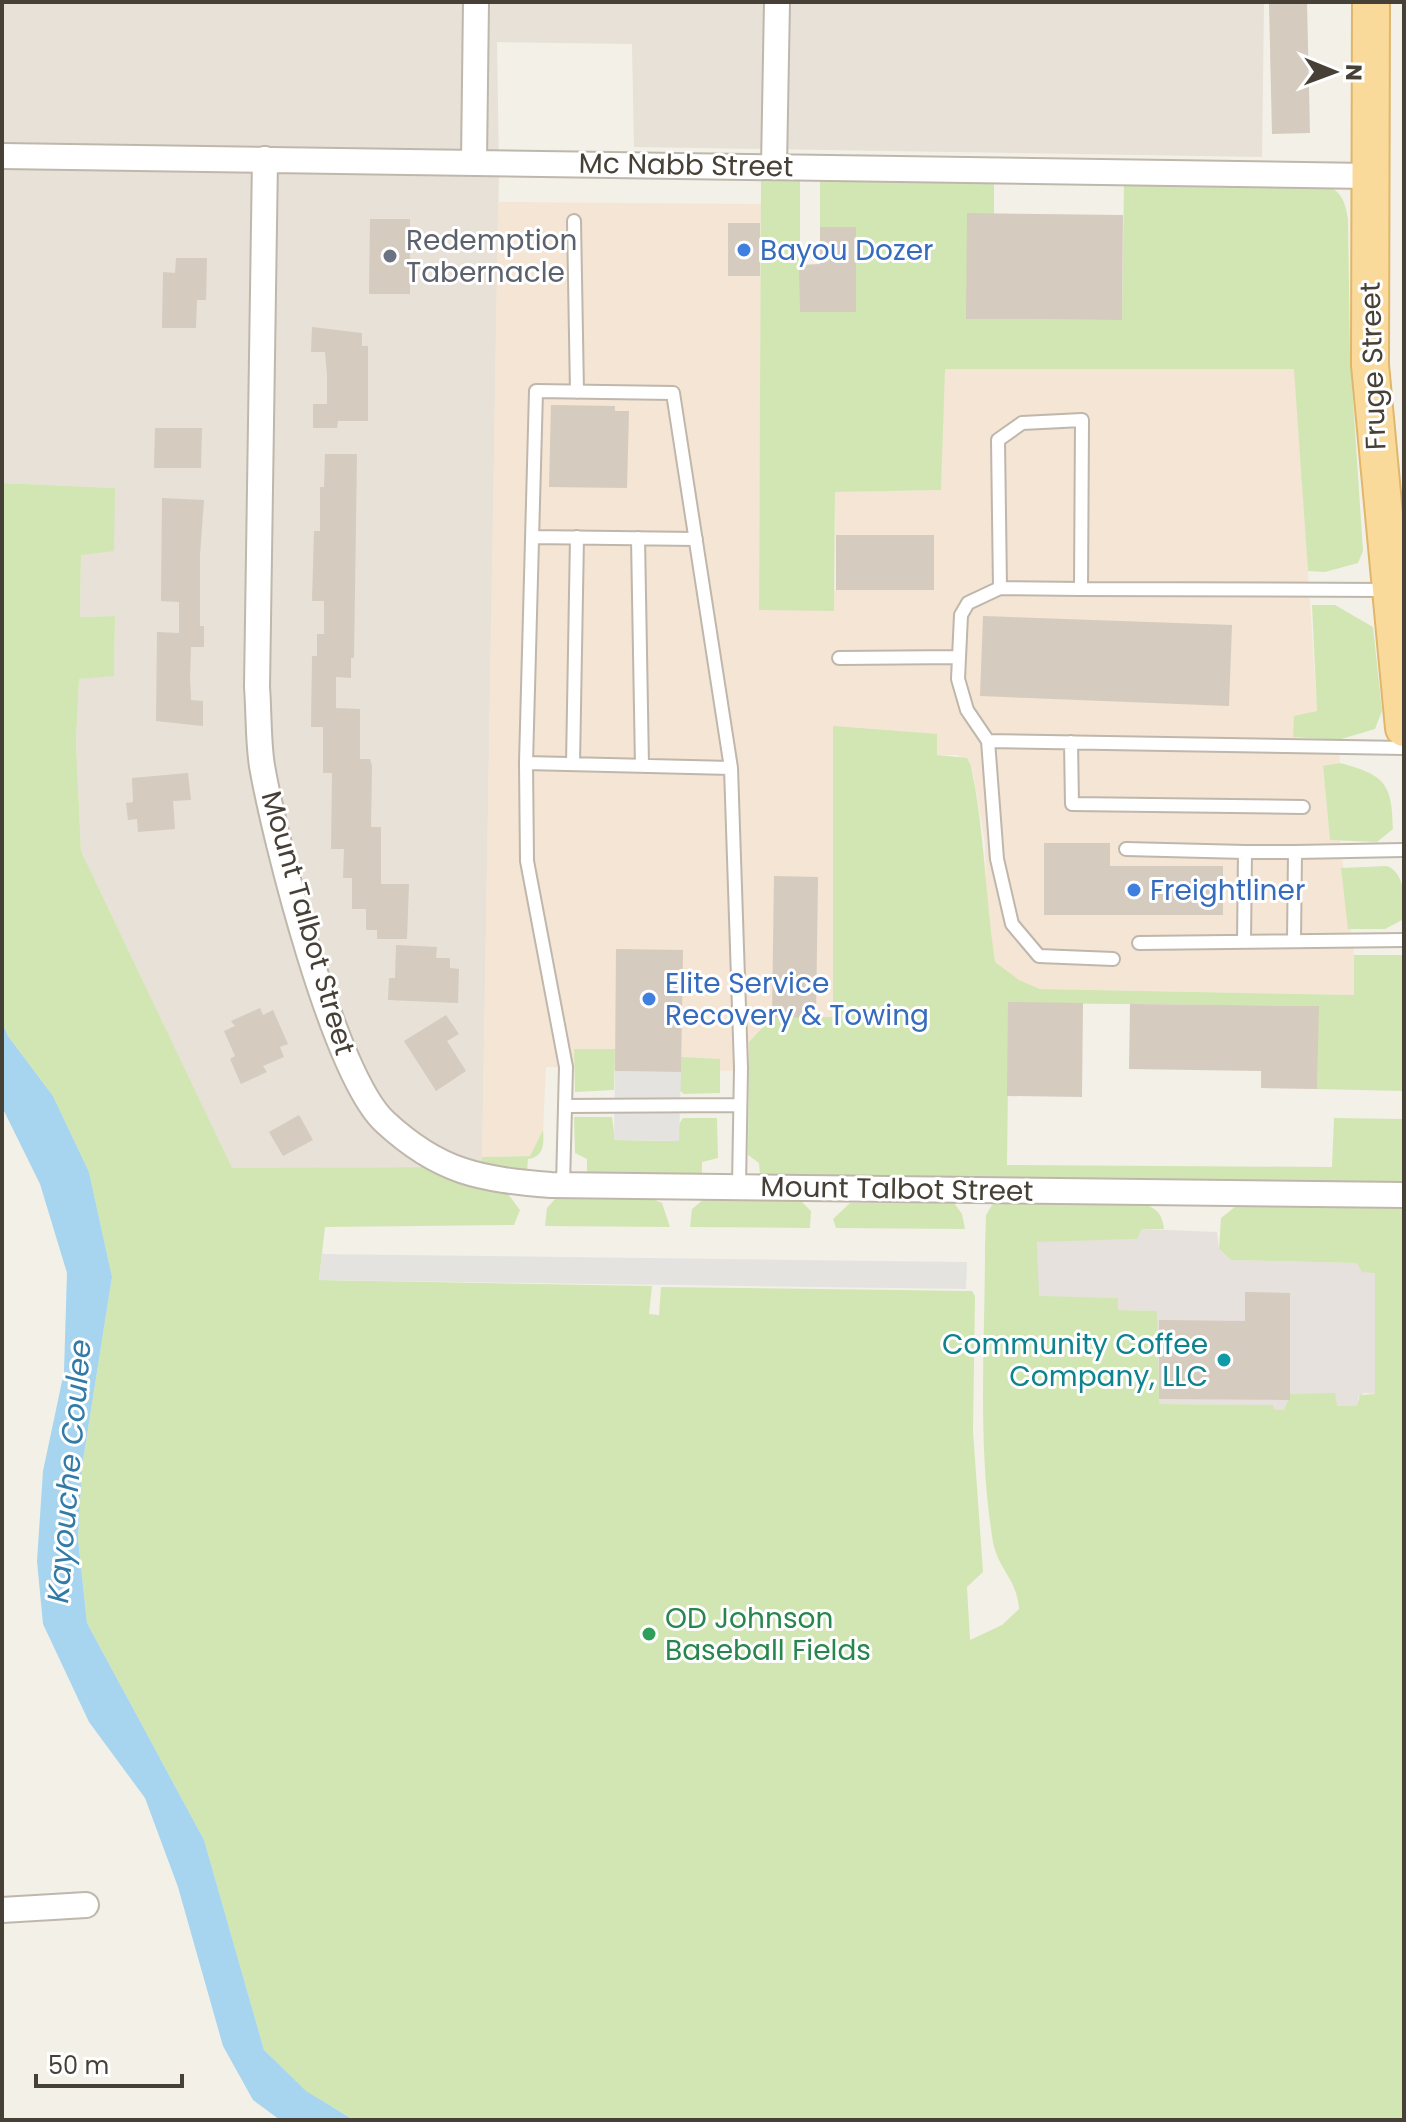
<svg xmlns="http://www.w3.org/2000/svg" width="1406" height="2122" viewBox="0 0 1406 2122" font-family="Poppins,sans-serif">
<rect width="100%" height="100%" fill="#f3f0e8"/>
<path fill="#e7e1d7" d="M2,2h1262l-2,155 -628,-10 -2,-103 -135,-2 2,130 -17,994 -250,3 -151,-318 -5,-110 3,-62 35,-4 1,-59 -35,1 1,-63 34,-66 -113,-5z"/>
<path fill="#f4e5d5" d="M498,202l263,2 -2,405 77,-19 -1,-98 106,-2 3,-121h351l22,342 -24,26 45,3 2,23 -17,4 7,73h10l14,115v40l-314,-6 -21,-9 -24,-17 -8,-52 -2,-68 -13,-76 -15,-12h-21l1,-20 -104,-8v291l-61,-1 -23,25v28l-68,2 -135,-5 -3,63 -13,26 -48,1z"/>
<path fill="#e6e1dd" d="M1142,1229l75,3 2,17 12,11 127,3 17,9v122l-11,-1 -6,5v8h-22v-8l-46,-4 -6,16 -11,-1 -1,-4 -114,-1 -2,-93 -39,-1v-12l-79,-1 -1,-56 100,-2z"/>
<path fill="#d2e6b3" d="M761,176h39v136h56v-85h-36v-50l174,1v36l-27,105 155,1 2,-139 199,2c18,8 22,17 25,36l2,135 13,197 -5,12 -33,9 -17,-1 -14,-202h-349l-4,121 -106,2 -1,119 -75,-1z
M2,483l113,5 -1,63 -33,4 -1,62 35,-1 -1,60 -35,3 -3,62 5,110 151,317 192,-1 33,15 51,12 12,16 -6,15 -189,2 -6,53 333,6 -3,28 10,1 2,-28 311,4 3,5 -2,135 10,141 -16,15 3,53 32,-15 17,-16c-2,-30 -21,-40 -26,-67 -16,-96 -8,-198 -8,-295l1,-32 6,-10 10,-4 130,1c18,3 30,6 32,27h-22l-5,10 -100,3 2,54 79,2v12l39,1 2,93 114,1 1,4 10,1 6,-16 45,-1 2,13h20l3,-11 15,-1v-121l-13,-1 -5,-9 -126,-3 -12,-11 2,-31 19,-15 164,4v913h-1049l-50,-29 -41,-41 -60,-210 -117,-217 -9,-84 4,-72 30,-190 -23,-105 -36,-76 -45,-60 -6,-14z
M1312,605h23l38,22 9,84 -7,18 -37,11 -45,-3 1,-21 23,-5z
M833,726l104,8v21l30,3 4,8c14,66 14,131 24,196l24,18 21,9 314,6v-40h50v136l-87,-2 1,-83 -309,-3 -2,162 325,2 2,-49 70,1v65l-644,-10 -1,-11 -11,-8 1,-113 23,-25h61z
M1340,763c45,12 52,20 53,66l-16,13 -47,-2 -7,-74z
M1387,866c19,8 17,33 17,53l-19,10h-37l-7,-61z
M574,1049h41l-1,41 -39,2z
M681,1057l39,2v34l-36,1 -5,-4z
M574,1117h38l3,23 64,1v-17l4,-6h34l1,40 -16,4v14l-115,-2v-15l-12,-6z
M543,1130c1,14 1,27 -15,29l-1,12 -45,-5v-9l48,-1z
M556,1198h94l12,5 8,24 -125,-1 2,-18z
M704,1199l96,1 11,11 -1,17 -120,-1 2,-18z
M850,1203h104l8,11 3,15 -129,-1 -3,-9z"/>
<path fill="#e5e3e0" d="M615,1071l66,1 -2,69 -65,-1z
M322,1254l645,8 -1,27 -647,-9z"/>
<path fill="#a7d4ee" d="M2,1022l6,14 45,60 36,76 23,105 -30,190 -4,72 9,84 117,217 60,210 42,41 48,29h18h-92l-27,-20 -30,-54 -45,-159 -33,-89 -56,-76 -46,-98 -6,-63 6,-90 21,-99 3,-99 -27,-89 -38,-77z"/>
<path fill="#d5cbbe" d="M1307,3l3,130 -38,1 -3,-130z
M967,213l156,2 -1,105 -156,-1z
M370,219h40v75h-41z
M728,223h32v53h-32z
M820,227h36v85h-56l-1,-47 21,-1z
M176,258h31l-1,42h-9l-1,28h-34l1,-56 12,1z
M312,327l50,6v13h6v75h-30l-1,7h-24v-24h14v-29l-2,-23h-14z
M551,405l64,1v5h14l-2,77 -78,-1z
M155,428h47l-1,40h-47z
M325,454h32l-3,204h-3v20l-15,-1v31l24,1v50h10l2,7 -1,61h10v57h28l-2,55h-30v-9h-11v-21h-14v-31h-9l1,-29h-13l1,-76h-9v-46h-12l1,-71h5v-22h7v-33h-12l2,-70h6v-44h4z
M162,498l42,2 -4,55v71h4v21h-13l-1,31 1,22 12,1v25l-47,-5 1,-89 22,1v-31l-18,-1z
M836,535h98v55h-98z
M983,616l249,9 -3,81 -249,-10z
M188,773l3,27 -18,1 2,28 -37,3 -1,-13 -9,1 -2,-17 7,-1 -1,-24z
M1044,843h66v23h113v49h-179z
M774,876l44,1 -2,141 -44,-1z
M396,945l41,2 -1,11h14v10l9,1 -1,34 -70,-3 1,-22h6z
M616,949l67,1 -2,122 -66,-1z
M1008,1002l75,1 -1,94 -75,-1z
M1130,1004l189,2 -2,83 -56,-1v-17l-132,-2z
M260,1008l3,7 10,-5 15,34 -8,3 4,10 -21,9 4,6 -26,12 -11,-25 5,-3 -11,-25 11,-5 -4,-5z
M446,1015l13,19 -12,7 19,30 -30,20 -32,-50z
M299,1115l14,25 -30,16 -14,-24z
M1245,1292l45,1v107l-131,-1v-79l86,1z"/>
<g fill="none" stroke-linecap="round" stroke-linejoin="round">
<g stroke="#bfb7ab" stroke-width="16">
<path id="service" d="M574,221l3,171
M532,537l164,2
M638,538l4,228
M1000,588l-32,15 -7,12 -3,64 9,31 21,31 416,7
M1081,589l-81,-1 -2,-148 24,-17 60,-3 -1,169 308,1
M839,658l120,-1
M988,741l9,118 15,65 27,32 74,3
M1071,742l1,62 231,3
M526,763l1,98 39,206 -3,118
M573,764l4,-227
M731,768l-205,-5 10,-372 137,2 58,375 10,300 -2,118
M1126,849l119,3
M1294,941l1,-89 109,-2
M1244,942l1,-90h50
M1139,943l265,-3
M565,1106l175,-1"/>
</g>
<g stroke="#bfb7ab" stroke-width="28">
<path id="minor" d="M2,156l1367,20
M265,159l-8,528c2,26 1,54 5,79 13,74 72,309 123,356 55,51 95,57 166,63l853,10
M474,161l2,-159
M774,166l3,-164
M2,1910l84,-5"/>
</g>
<g stroke="#dfb66b" stroke-width="40">
<path id="primary" d="M1371,2l-1,363 34,363"/>
</g>
<use href="#service" stroke="#fff" stroke-width="12"/>
<use href="#minor" stroke="#fff" stroke-width="24"/>
<use href="#primary" stroke="#fada9b" stroke-width="36"/>
</g>
<g fill="#3f7fe0" stroke="#fff" stroke-width="3">
<circle cx="744" cy="250" r="8"/>
<circle cx="1134" cy="890" r="8"/>
<circle cx="649" cy="999" r="8"/>
</g>
<circle fill="#6b7280" stroke="#fff" stroke-width="3" cx="390" cy="256" r="8"/>
<circle fill="#0f9aa8" stroke="#fff" stroke-width="3" cx="1224" cy="1360" r="8"/>
<circle fill="#2e9e5b" stroke="#fff" stroke-width="3" cx="649" cy="1634" r="8"/>
<g text-anchor="middle" dominant-baseline="central" stroke-width="6" stroke-linejoin="round" paint-order="stroke">
<g font-size="28" fill="#474037" stroke="#fff">
<text transform="translate(686 165) rotate(1)">Mc Nabb Street</text>
<text transform="translate(1373 366) rotate(-92)">Fruge Street</text>
<text transform="translate(308 923) rotate(74)">Mount Talbot Street</text>
<text transform="translate(897 1189) rotate(1)">Mount Talbot Street</text>
</g>
<g font-size="28" fill="#5b616d" stroke="#fff" text-anchor="start">
<text x="406" y="240">Redemption<tspan x="406" dy="32">Tabernacle</tspan></text>
</g>
<g font-size="28" fill="#366cbe" stroke="#fff" text-anchor="start">
<text x="760" y="250">Bayou Dozer</text>
<text x="1150" y="890">Freightliner</text>
<text x="665" y="983">Elite Service<tspan x="665" dy="32">Recovery &amp; Towing</tspan></text>
</g>
<g font-size="28" fill="#0d838f" stroke="#fff" text-anchor="end">
<text x="1208" y="1344">Community Coffee<tspan x="1208" dy="32">Company, LLC</tspan></text>
</g>
<g font-size="28" fill="#27864d" stroke="#fff" text-anchor="start">
<text x="665" y="1618">OD Johnson<tspan x="665" dy="32">Baseball Fields</tspan></text>
</g>
<g font-size="30" font-style="italic" fill="#327ba7" stroke="#fff">
<text transform="translate(69 1471) rotate(-85)">Kayouche Coulee</text>
</g>
</g>
<rect width="1406" height="2122" fill="none" stroke="#474037" stroke-width="8"/>
<g transform="translate(1334 72) rotate(91)" stroke="#ffffff" stroke-width="6" paint-order="stroke">
<path d="M0-6L14 30L0 20L-14 30Z" fill="#474037"/>
<text y="-12" font-size="22" font-weight="bold" text-anchor="middle" fill="#474037">N</text>
</g>
<path d="M36 2074v12h146v-12" fill="none" stroke="#474037" stroke-width="4"/>
<text x="48" y="2074" font-size="24" fill="#474037" stroke="#ffffff" stroke-width="6" paint-order="stroke">50 m</text>
</svg>
